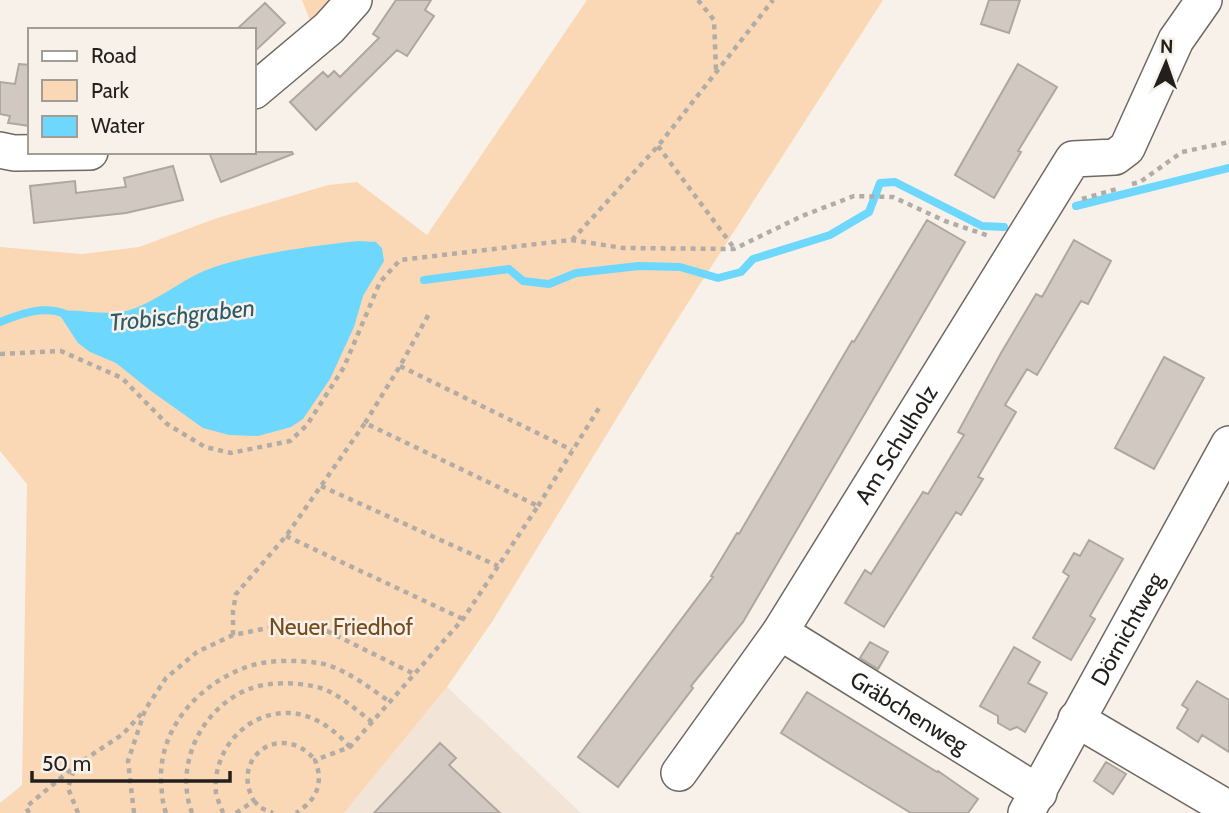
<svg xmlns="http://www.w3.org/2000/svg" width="1229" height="813" viewBox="0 0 1229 813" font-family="Cabin,sans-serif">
<rect width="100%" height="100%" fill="#f8f1e9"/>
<path fill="#f2e4d7" d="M447,687l134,126h-237z"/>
<path fill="#fbd8b5" d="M302,0h33l-24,23z
M587,0h296l-208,323 -183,299 -45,65 -103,126h-344v-10l22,-18 5,-301 -27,-33v-204l82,7 57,-7 78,-29 111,-33 29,-3 70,53z"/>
<path fill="#6dd7fd" d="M358,241l18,1 6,6 2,13 -21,35 -9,31 -24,52 -27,40 -12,8 -33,9 -29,-1 -26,-7 -52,-37 -35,-28 -26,-11 -12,-9 -21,-32c21,-2 44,4 65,1 27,-5 56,-30 82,-41 43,-17 108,-25 154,-30z"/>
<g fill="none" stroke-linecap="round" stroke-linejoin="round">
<path stroke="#6dd7fd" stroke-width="8" d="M1076,206l153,-38
M424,280l85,-11 14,12 26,3 27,-11 63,-7 41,1 38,11 23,-6 12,-13 77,-24 39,-23 11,-29 15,-1 87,44 22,1
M0,322c20,-8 44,-17 65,-8"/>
</g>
<path fill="#d0c8c1" stroke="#aea7a0" stroke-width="2" d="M396,0h35l-6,10 9,6 -27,40 -10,-6 -81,80 -26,-28 33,-30 5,5 6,-6 6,6 39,-39 -6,-4z
M989,0h31l-11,33 -28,-9z
M265,3l20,20 -31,29v-22h-18z
M19,64l11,1v61l-22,-3 2,-7 -10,-2v-32l15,2z
M1018,64l39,23 -39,64 3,1 -27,46 -39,-23z
M209,152h83l1,2 -72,28z
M173,166l10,34 -57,13 -92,10 -4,-37 45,-5 1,12 50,-6 -2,-9z
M927,220l38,22 -222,380 -52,64 2,2 -75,99 -40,-30 135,-180 -2,-1 26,-43 2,1 113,-193 2,1z
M1074,240l37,21 -23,43 -7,-3 -44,74 -10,-6 -22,36 11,7 -38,65 5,2 -22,36 -5,-3 -72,115 -39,-24 20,-33 6,4 52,-82 5,2 36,-59 -6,-3 43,-79 35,-59 6,3z
M1164,357l40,21 -50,91 -39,-21z
M1089,540l34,19 -33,57 5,3 -24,41 -38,-22 36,-62 -6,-4 11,-19 6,3z
M870,642l18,10 -10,17 -18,-11z
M1014,647l26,15 -12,21 19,10 -22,39 -8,-5 -7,3 -12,-7v-7l-18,-10z
M1197,681l32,19v52l-27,-17 -4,7 -21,-14 11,-19 -6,-4z
M807,692l130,80 1,-1 40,28 -10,14h-57l-74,-45 -56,-35z
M440,743l16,15 -7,7 51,48h-126z
M1106,762l20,12 -13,20 -19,-13z"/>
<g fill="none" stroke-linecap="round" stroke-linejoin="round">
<g stroke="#706963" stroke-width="38">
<g id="minor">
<path d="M254,91l75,-63 25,-28"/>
<path d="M0,150l14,3 76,-1"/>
<path id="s1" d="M780,632l259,161"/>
<path d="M1076,719l153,90"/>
<path id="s2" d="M679,773l101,-141 293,-473 42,-2 12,-9 49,-108 28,-40"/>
<path id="s3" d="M1026,813l203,-369"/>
</g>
</g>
<path stroke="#b2aca6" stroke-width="4.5" stroke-dasharray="5 5" stroke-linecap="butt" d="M698,0l16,20 2,50
M658,146l76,102
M1132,184l8,-2 42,-30 47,-10
M1082,199l35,-10
M572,240l86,-94 115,-146
M0,354l61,-3 61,27 45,46 38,23 26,6 59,-12 17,-16 37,-58 36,-85 20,-22 171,-20 52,8 111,1 68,-33 52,-20 39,1 52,24 44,15
M400,366l172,84
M365,423l35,-57 30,-54
M321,486l177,80
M538,506l61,-98
M286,536l177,83
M233,635v-24l3,-17 50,-58 79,-113 173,83 -75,113 -113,128 -35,13c9,23 2,40 -19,53
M254,801l7,7 12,5
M29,813l-3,-6 48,-40
M78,813l-10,-25 7,-22 48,-32 19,-21
M134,813l-6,-52 17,-51 21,-32 31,-26 36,-17 45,-9h26l23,5 87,43
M166,813c-4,-11 -4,-20 -5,-32 -2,-52 36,-95 83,-113 23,-9 52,-8 75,-5 24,4 51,25 71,39
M192,813c-18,-48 9,-105 57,-124 18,-7 44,-7 64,-3 22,4 42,23 59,36
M223,813c-2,-6 -6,-14 -7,-20 -4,-41 28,-79 69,-80 26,-1 49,16 65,34
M236,813l18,-12c-25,-44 28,-81 61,-41"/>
<use href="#minor" stroke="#fff" stroke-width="35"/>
</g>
<g text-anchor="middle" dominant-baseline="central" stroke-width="5" stroke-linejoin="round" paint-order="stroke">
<g font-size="23" fill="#221f1c" stroke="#f8f1e9">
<text stroke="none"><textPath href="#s2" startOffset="394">Am Schulholz</textPath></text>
<text stroke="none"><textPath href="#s3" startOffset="210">Dörnichtweg</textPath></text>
<text stroke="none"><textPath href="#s1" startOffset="152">Gräbchenweg</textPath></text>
</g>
<g font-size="23" fill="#764c1b" stroke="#f8f1e9">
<text x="341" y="627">Neuer Friedhof</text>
</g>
<g font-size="24" font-style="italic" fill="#2d5b6b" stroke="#f8f1e9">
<text transform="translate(182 315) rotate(-6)">Trobischgraben</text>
</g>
</g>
<rect x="28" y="28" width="228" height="126" fill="#f8f1e9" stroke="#a29d97" stroke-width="2"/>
<rect x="42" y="51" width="35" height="10" fill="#ffffff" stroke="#a29d97" stroke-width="2"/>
<text x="91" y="63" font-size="21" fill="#221f1c">Road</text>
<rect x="42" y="80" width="35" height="21" fill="#fbd8b5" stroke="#a29d97" stroke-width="2"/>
<text x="91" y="98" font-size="21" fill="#221f1c">Park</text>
<rect x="42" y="116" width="35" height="21" fill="#6dd7fd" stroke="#a29d97" stroke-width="2"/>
<text x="91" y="133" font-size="21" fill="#221f1c">Water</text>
<g transform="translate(1166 63) rotate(2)" stroke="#f8f1e9" stroke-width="5" paint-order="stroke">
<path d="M0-5L12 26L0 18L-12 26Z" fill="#221f1c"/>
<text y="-10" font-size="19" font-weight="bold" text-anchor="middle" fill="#221f1c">N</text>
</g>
<path d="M32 771v10h198v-10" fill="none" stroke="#221f1c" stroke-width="3.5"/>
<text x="42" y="771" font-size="21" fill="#221f1c" stroke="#f8f1e9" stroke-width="5" paint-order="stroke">50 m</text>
</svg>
